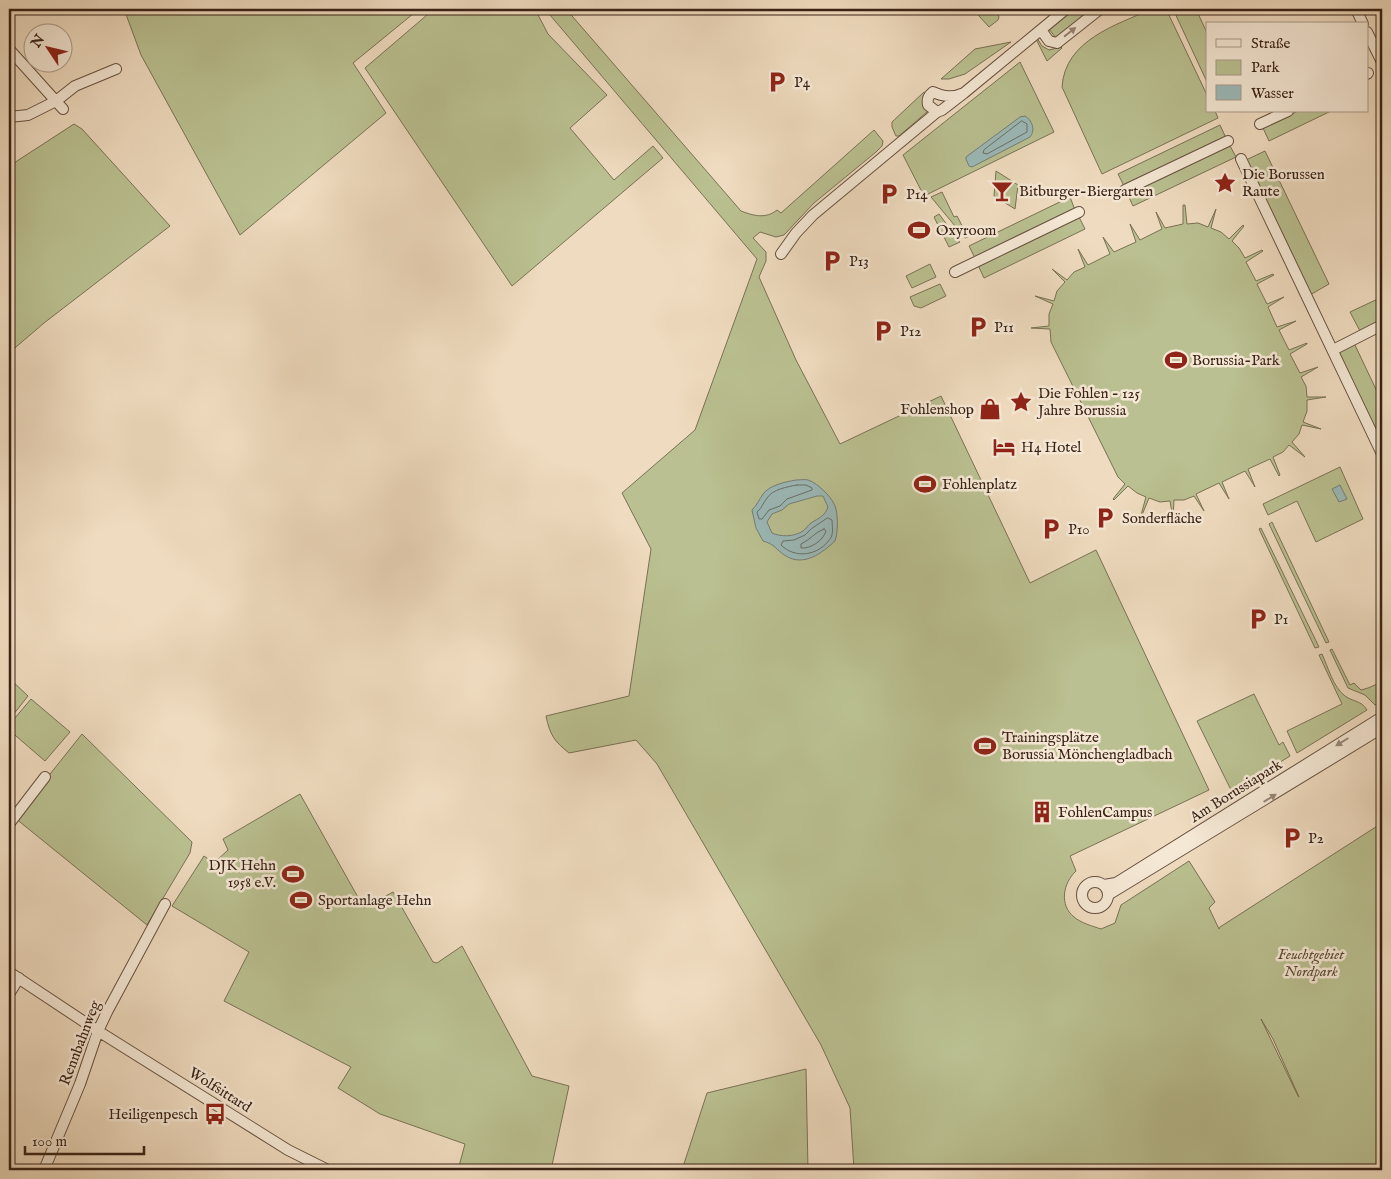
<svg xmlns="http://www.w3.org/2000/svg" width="1391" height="1179" viewBox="0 0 1391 1179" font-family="'IM FELL English',serif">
<rect width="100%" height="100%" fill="#efdbbf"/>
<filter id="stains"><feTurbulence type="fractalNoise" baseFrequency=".004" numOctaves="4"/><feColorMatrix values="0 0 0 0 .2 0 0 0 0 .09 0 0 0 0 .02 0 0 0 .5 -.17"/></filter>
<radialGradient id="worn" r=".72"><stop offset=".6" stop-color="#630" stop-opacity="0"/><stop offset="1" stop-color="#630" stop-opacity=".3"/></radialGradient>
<path fill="#bac091" stroke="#7a7154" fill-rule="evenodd" d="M124,9h30l2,3 7,-3h256l-66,54 33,50 -146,122 -99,-180z
M434,9h101l13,25 59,61 -37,33 44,52 39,-34 10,12 -151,128 -147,-218z
M547,9h19l175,202c13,5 25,8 36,-1l4,3 93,-83 9,11 -1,5 -6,6 -62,51 -30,32 -8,2 -16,-5 -7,6 13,14v9l-7,16 37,83 44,84 101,-48 89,187 66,-33 113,240 -139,66 6,15c-13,12 -17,34 -2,46 7,6 18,9 27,12l14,-6 6,-18 68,-44 26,41 -6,6 10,21 1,-2 162,-104v347h-528l-4,-62 -29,-63 -164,-281 -21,-24 -67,13c-15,-12 -19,-18 -23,-37l83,-20 22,-147 -29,-56 73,-63 62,-171 -207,-244zM1261,1019l12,20 26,58 -1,-1z
M979,9h17l3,8 -1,3 -9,7 -10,-11 -2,-5z
M1073,9h20l-37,29 -7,-9z
M1152,9l15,2 40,84v16h8l3,7 -116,56 -40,-87c3,-47 54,-62 90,-78z
M1173,9h23l11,24v49z
M1037,38l5,8 7,4 12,-3 1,1 -15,13 -11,-22z
M1011,42l-46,32 -16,5h-8l34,-30z
M1020,62l34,70 -130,64 -21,-41z
M924,92l2,1 2,18 -29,25h-3l-4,-9v-5z
M1298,111h33l-62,30 -6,-13z
M74,124l8,5 88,97 -126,97 -35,30v-185l8,-7z
M1220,125l6,13 -102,48 -6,-12z
M1229,144l7,13 -103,49 -6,-13z
M1265,151l64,133 -19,11 -64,-135z
M996,171l22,14 -3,24 -21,-13z
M942,192l12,25 3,-1 11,21 -3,1 -34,-41z
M1070,197l5,13 -100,48 -6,-12z
M1183,205h2l2,19 11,-1 10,4 8,-18 -5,19 10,4 8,7 14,-14 1,1 -12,15 7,7 6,10 17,-8 1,1 -17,11 10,19 17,-7 1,1 -17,9 10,20 17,-7 -16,10 9,20 19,-6 -17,9 10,20 18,-7v1l-17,10 10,19 18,-6 -17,10 5,9 1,11h19l-19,3v11l-4,11 18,7 -19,-4 -3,9 -7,8 13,15 -16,-12 -6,7 -10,5 7,18 -1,1 -9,-17 -22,10 7,18 -10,-16 -23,11 7,17 -10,-16 -23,11 8,17 -10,-15 -10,4h-10l-1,19 -3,-18 -10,1 -11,-4 -7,17h-1l5,-18 -9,-4 -9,-7 -14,14 -1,-1 12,-15 -7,-7 -67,-135 -1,-13 -19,-1 18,-2v-12l4,-10 -18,-8 19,5 3,-10 8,-9 -13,-13 15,11 7,-8 11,-5 -7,-18 10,16 22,-11 -7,-17 11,15 22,-10 -6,-18 10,16 22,-11 -6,-17 9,16 18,-4z
M939,214l21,28 -11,5 -15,-30z
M1079,217l6,12 -101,49 -6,-13z
M930,264l6,13 -24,11 -6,-12z
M940,284l6,12 -25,12 -7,-2 -4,-9z
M1382,297v25l-22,9 -10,-19z
M1354,343l28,59v44l-45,-94z
M1340,467l23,52 -47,23 -19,-41 -29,14 -5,-11z
M1272,522l57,120 -3,1 -57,-119z
M1261,528l58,119 -4,1 -56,-119z
M1332,649l18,36 4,-2 7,7 7,-2 14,-6v19l-7,4 -10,-10 -17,-7 -18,-38z
M1322,654c6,13 11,33 23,42 8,6 16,4 22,14l-70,43 -10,-22 55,-27 -23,-49z
M9,678l19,18 -19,24z
M1254,694l25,51 4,-3 7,14 -58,36 -35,-71z
M31,699l39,33 -25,29 -36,-31v-5z
M82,734l110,108 -2,11 -43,72 -132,-107z
M300,794l64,114 29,-16 40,70 4,1 25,-17 70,130 37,10 -18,84h-93l7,-26 -85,-30 -42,-26 13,-21 -127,-66 25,-49 -77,-46 32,-50 10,7 14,-13 -5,-11z
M806,1069l2,101h-126l25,-77z"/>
<path fill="#9bb9b8" stroke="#747d77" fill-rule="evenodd" d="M1025,116c7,4 11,14 5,21l-58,30 -3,-1 -3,-7v-2l54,-40z
M796,480c4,0 9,-1 12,0 10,3 26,19 28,29 2,10 2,22 -1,32 -13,12 -31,26 -49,15 -10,-6 -11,-12 -23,-15l-7,-13 -4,-18c5,-5 7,-10 11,-16 7,-9 22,-12 33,-14zM817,496h6l5,11c-3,9 -9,11 -17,16 -3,2 -5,6 -8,8 -9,6 -22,6 -31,2l-5,-11 5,-8 10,-4 7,-6z
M1340,485l7,14 -8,3 -7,-13z"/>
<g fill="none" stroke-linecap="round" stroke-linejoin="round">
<path stroke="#6a6e67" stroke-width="1" d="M1022,121l5,3v8l-40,22 -4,-1 1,-3z
M797,485h9l6,3v2l-25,9 -7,7 -11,4 -7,9h-3l-2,-7c5,-4 6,-9 10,-14 6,-9 20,-11 30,-13z
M828,518l4,2c0,6 2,14 -2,19 -12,17 -35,20 -49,6l2,-4 11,-1 11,-5 6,-6z
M824,529l2,2c-3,10 -16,18 -25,17v-4c9,-4 14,-12 23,-15z"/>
<g stroke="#675040" stroke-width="12">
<path id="minor" d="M1356,9l7,15
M1041,30l8,11 8,2 43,-34
M1367,32l15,30
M9,49l54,60
M1367,74l1,-1
M964,93l-22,17 -5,2 -9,-7c-1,-6 0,-9 5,-13 11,5 20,6 31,1l102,-84
M9,117l19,-2 28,-14 19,-15 41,-17
M1260,124l28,-13
M1241,159l141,295
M1125,190l103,-49
M781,254l15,-21 17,-18 124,-103
M955,272l124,-60
M1333,350l49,-25
M9,824l36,-47
M1082 895a13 13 0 1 1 26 0a13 13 0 1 1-26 0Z
M1104,885l12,-2 266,-166
M1108,895l274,-167
M9,972l89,59 190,119 40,20
M9,994l10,-16
M44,1170l36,-86 18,-53 9,-19 58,-108"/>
</g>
<use href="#minor" stroke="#f5e8d5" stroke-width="10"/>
</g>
<defs><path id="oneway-solid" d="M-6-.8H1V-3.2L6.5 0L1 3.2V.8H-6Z" transform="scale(1.25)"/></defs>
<g fill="#988576">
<use href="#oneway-solid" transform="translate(1070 32) rotate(-38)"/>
<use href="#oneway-solid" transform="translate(1342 742) rotate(148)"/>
<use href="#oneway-solid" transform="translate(1270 798) rotate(-31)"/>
</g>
<defs>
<g id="parking-bare" transform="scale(1.725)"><path d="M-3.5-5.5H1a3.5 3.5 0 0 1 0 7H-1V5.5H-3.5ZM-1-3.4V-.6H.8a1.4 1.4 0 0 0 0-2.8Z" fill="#8f2418" stroke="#f5e8d5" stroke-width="2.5" paint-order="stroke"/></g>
<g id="sight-bare" transform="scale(1.725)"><path d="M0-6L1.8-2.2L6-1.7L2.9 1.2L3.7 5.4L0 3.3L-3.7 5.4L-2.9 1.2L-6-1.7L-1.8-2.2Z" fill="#8f2418" stroke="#f5e8d5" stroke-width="2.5" paint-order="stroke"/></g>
<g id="bar-bare" transform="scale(1.725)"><path d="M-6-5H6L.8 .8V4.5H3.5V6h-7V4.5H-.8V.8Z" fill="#8f2418" stroke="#f5e8d5" stroke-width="2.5" paint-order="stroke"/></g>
<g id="stadium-bare" transform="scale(1.725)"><path d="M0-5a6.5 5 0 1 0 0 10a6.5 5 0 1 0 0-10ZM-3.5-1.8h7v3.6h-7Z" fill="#8f2418" stroke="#f5e8d5" stroke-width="2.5" paint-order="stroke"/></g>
<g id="shop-bare" transform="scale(1.725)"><path d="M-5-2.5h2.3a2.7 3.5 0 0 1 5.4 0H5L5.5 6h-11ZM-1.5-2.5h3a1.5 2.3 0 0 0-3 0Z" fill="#8f2418" stroke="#f5e8d5" stroke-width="2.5" paint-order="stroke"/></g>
<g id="hotel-bare" transform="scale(1.725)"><path d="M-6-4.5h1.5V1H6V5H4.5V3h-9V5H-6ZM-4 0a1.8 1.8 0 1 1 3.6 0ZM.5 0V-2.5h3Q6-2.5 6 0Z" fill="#8f2418" stroke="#f5e8d5" stroke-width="2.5" paint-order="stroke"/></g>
<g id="building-bare" transform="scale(1.725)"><path d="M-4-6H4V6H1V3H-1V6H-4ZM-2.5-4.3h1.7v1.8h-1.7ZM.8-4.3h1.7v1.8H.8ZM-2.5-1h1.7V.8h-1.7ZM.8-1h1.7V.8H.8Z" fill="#8f2418" stroke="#f5e8d5" stroke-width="2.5" paint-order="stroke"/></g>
<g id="bus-bare" transform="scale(1.725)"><path d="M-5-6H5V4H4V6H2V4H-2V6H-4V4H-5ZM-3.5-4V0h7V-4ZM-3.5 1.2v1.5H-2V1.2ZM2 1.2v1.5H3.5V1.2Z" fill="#8f2418" stroke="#f5e8d5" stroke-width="2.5" paint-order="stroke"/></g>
</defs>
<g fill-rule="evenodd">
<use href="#parking-bare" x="777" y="82"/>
<use href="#sight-bare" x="1225" y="183"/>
<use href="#bar-bare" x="1002" y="191"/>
<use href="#parking-bare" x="889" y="194"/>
<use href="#stadium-bare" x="919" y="230"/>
<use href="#parking-bare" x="832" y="261"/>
<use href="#parking-bare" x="978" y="327"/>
<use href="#parking-bare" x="883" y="331"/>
<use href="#stadium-bare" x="1176" y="360"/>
<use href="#sight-bare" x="1021" y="402"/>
<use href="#shop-bare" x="990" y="409"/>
<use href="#hotel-bare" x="1004" y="447"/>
<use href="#stadium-bare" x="925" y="484"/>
<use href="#parking-bare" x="1105" y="518"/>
<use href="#parking-bare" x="1051" y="529"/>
<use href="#parking-bare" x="1258" y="619"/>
<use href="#stadium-bare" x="985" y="746"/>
<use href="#building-bare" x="1042" y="812"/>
<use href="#parking-bare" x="1292" y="838"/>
<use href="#stadium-bare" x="293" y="874"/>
<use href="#stadium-bare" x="301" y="900"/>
<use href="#bus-bare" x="215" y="1114"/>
</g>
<g text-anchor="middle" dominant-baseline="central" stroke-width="5" stroke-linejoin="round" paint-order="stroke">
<g font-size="15" fill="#3a2216" stroke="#f5e8d5" text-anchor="start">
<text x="794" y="82">P4</text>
<text x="1242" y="174">Die Borussen<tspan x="1242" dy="17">Raute</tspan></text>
<text x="1019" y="191">Bitburger-Biergarten</text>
<text x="906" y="194">P14</text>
<text x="936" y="230">Oxyroom</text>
<text x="849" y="261">P13</text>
<text x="994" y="327">P11</text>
<text x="900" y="331">P12</text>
<text x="1192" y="360">Borussia-Park</text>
<text x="1038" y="393">Die Fohlen - 125<tspan x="1038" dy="17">Jahre Borussia</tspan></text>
<text x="974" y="409" text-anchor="end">Fohlenshop</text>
<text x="1021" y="447">H4 Hotel</text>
<text x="942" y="484">Fohlenplatz</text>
<text x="1122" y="518">Sonderfläche</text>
<text x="1068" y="529">P10</text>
<text x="1274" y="619">P1</text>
<text x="1002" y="737">Trainingsplätze<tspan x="1002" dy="17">Borussia Mönchengladbach</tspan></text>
<text x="1058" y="812">FohlenCampus</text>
<text x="1308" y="838">P2</text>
<text x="276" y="865" text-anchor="end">DJK Hehn<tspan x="276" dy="17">1958 e.V.</tspan></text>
<text x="318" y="900">Sportanlage Hehn</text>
<text x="198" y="1114" text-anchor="end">Heiligenpesch</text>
</g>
<g font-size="15" fill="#3a2216" stroke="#f5e8d5">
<text transform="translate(1236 791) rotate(-32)">Am Borussiapark</text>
<text transform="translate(80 1043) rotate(-69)">Rennbahnweg</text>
<text transform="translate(220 1090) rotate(32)">Wolfsittard</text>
</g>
<g font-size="15" font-style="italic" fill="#5a4a35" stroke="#f5e8d5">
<text x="1311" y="954">Feuchtgebiet<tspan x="1311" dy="17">Nordpark</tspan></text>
</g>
</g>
<rect width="1391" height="1179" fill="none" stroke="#efdbbf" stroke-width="30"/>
<rect x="10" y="10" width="1371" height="1159" fill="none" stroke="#3a2216" stroke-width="2.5"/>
<rect x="15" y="15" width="1361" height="1149" fill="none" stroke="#3a2216"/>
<rect x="1206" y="22" width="162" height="90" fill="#f5e8d5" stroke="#aa9989"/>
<rect x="1216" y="39" width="25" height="8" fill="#f5e8d5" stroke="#aa9989"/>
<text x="1251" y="48" font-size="15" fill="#3a2216">Straße</text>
<rect x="1216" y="60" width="25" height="15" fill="#bac091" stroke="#aa9989"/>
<text x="1251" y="72" font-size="15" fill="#3a2216">Park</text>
<rect x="1216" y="85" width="25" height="15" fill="#9bb9b8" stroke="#aa9989"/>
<text x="1251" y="98" font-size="15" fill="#3a2216">Wasser</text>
<g transform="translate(48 48) rotate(305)"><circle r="24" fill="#f5e8d5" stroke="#aa9989"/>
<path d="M0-4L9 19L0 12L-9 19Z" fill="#8f2418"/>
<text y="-8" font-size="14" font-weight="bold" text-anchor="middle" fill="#3a2216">N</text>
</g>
<path d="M25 1146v8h119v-8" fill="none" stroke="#3a2216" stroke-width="2.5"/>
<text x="32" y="1146" font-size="15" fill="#3a2216" stroke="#f5e8d5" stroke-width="4" paint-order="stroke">100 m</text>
<rect width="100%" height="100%" filter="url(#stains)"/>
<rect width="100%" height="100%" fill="url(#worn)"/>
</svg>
